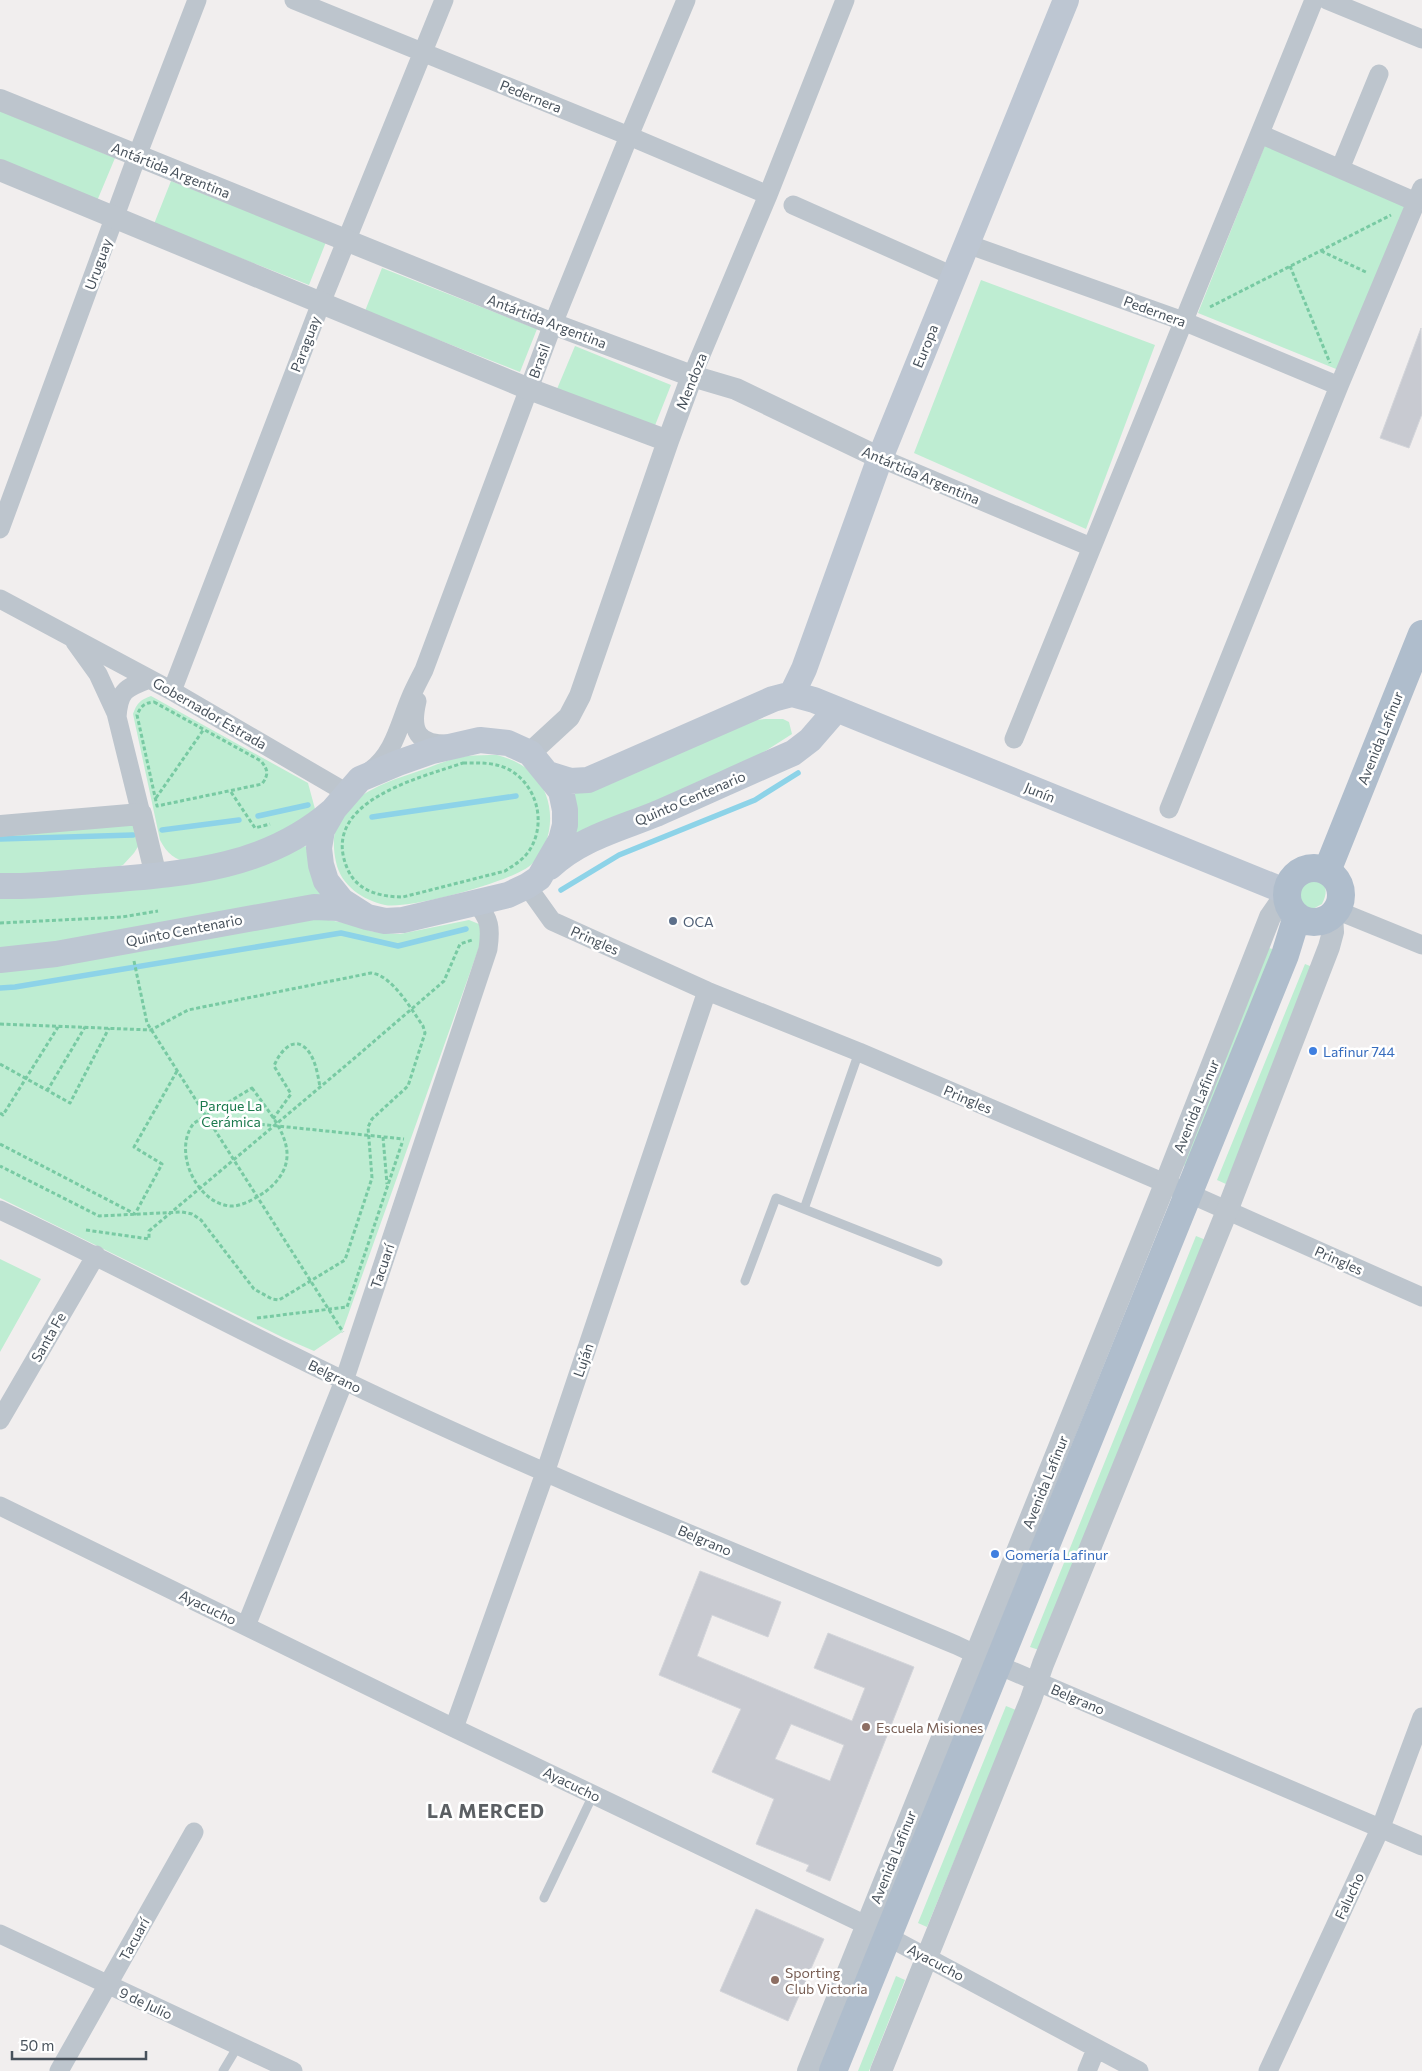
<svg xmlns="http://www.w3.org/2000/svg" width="1422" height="2071" viewBox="0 0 1422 2071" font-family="Commissioner,sans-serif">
<rect width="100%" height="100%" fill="#f1eeee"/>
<path fill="#beedd2" d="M0,111l115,47 -18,43 -97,-40z
M1265,145l143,62 -67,164 -143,-58z
M171,181l155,61 -17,43 -155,-61z
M382,268l155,61 -17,43 -155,-61z
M981,280l174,65 -69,184 -172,-76z
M575,346l96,39 -17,43 -97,-39z
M151,696l157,87 7,26 -44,32 -81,23c-15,-5 -23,-10 -30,-24l-27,-126c4,-11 7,-14 18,-18z
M766,719h17l6,3 3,12 -42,27 -176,75 1,-43 166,-72z
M497,755c14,4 26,9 36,19 23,24 23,66 -1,90 -17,17 -124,46 -147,41 -22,-5 -44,-19 -49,-43 -13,-57 37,-76 80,-90 16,-5 34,-14 51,-16 10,-1 20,-1 30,-1z
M132,825l6,3 1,17 -5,8 -11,12 -22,8 -101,5v-45z
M306,846l4,23 11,26 -321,57v-55l230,-24z
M1312,877h5c10,8 11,15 5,27l-13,7 -9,-6c-5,-12 2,-22 12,-28z
M312,917l44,8 14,6 13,2 17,1 69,-14 10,4 4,12 -141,396 -28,19 -30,-13 -284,-140v-227z
M1269,948l10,3 -89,217 -9,-4z
M1305,964l10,4 -89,216 -9,-4z
M1196,1236l10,4 -167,410 -9,-3z
M0,1259l41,20 -41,73z
M1006,1706l10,4 -89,217 -9,-4z
M896,1976l9,4 -36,91h-11z"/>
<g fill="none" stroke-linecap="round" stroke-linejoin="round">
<path stroke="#8dd3e8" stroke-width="5.5" d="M258,816l50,-11
M372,817l144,-21
M162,830l77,-10
M0,839l133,-4
M561,890l58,-35 136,-55 43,-27
M0,988l15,-1 326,-54 57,13 68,-17"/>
</g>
<path fill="#c8cad1" stroke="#d3d5da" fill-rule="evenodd" d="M1421,328l1,86 -13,34 -29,-10z
M700,1571l81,31 -13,35 -56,-22 -15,41 155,65 13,-33 -51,-20 14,-35 86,34 -84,214 -24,-10 3,-6 -53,-21 18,-45 -62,-27 29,-63 -82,-34zM791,1724l53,21 -14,36 -55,-22z
M756,1909l68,30 -36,82 -68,-30z"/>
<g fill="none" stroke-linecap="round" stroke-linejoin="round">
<path stroke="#78caa3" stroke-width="3" stroke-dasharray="4 2.5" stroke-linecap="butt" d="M1321,251l47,22
M1290,266l40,97
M1210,307l181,-92
M154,702l107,59c7,9 8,13 1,23l-105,22 -20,-91c4,-9 7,-12 17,-13z
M463,763c15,0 29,-1 43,5 30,14 42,54 23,83 -6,9 -15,14 -24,20l-102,26c-21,0 -45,-5 -55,-27 -31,-68 71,-92 115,-107z
M231,792l24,36 15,-4
M156,798l48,-69
M0,923l122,-6 36,-6
M134,961l13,62 196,309
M0,1024l151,6 37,-20 183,-37c21,2 40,36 52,53l2,7 -17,53 -36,33 -4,8 4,51 -27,82 -66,40 -7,-1 -18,-10 -53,-69 -9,-6 -10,-2 -83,4 -99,-50
M0,1064l70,39 39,-75
M252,1088c24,34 58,69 13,104 -9,6 -24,15 -35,14 -34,-3 -58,-56 -36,-83z
M47,1091l38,-64
M0,1113l3,2 55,-88
M209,1119l195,20
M273,1119l18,-25 -17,-28c6,-15 21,-33 35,-14 7,10 9,24 11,35
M383,1137l4,47
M0,1144l135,70 27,-50 -28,-17 43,-76
M86,1230l63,9v-8l208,-175 87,-75 16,-37 12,-4
M257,1318l90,-11 55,-164"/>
<path stroke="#bdc5cd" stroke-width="9" d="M804,1209l55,-157
M745,1281l31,-83 162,64
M544,1898l49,-103
M223,2071l15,-25"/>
<path stroke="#bdc5cd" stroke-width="19" d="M294,0l335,136 139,59
M1327,0l95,39
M1260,134l156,68
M1340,169l39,-95
M793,205l160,71
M967,244l216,77 156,65
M692,376l76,-181 77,-195
M880,458l211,89
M0,529l137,-373 60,-156
M0,599l172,92 175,102
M75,642l23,32 18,39 25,101
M172,691l149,-388 123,-303
M417,701c-7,30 0,44 33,43
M117,717c2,-26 8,-29 32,-38
M1014,739l300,-739
M370,771c24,-17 29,-46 40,-72 4,-10 9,-19 14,-29l129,-346 76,-188 57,-136
M1169,809l170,-423 83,-198
M527,886l25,35 155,70 152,61 329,141 234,104
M1336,910l86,35
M0,1210c116,54 229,116 345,171 200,96 406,178 611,264l49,23 417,178
M0,1420l96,-165
M0,1506l454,222 412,197 273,146
M246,1626l98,-245 144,-432c3,-21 2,-30 -12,-46
M454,1728l91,-255 162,-482
M0,1934l293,137
M59,2071l135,-239
M1087,2071l9,-22
M1268,2071l113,-244 41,-110"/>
<path stroke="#bdc5cd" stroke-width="22" d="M0,100l553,224 139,52 44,13 144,69
M0,170l529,219 139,52
M530,753l39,-36 11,-21 88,-255 24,-65
M0,826l141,-12 15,62
M808,2071l357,-887 105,-267 9,-13 8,-8
M881,2071l150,-372 12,-35 184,-453 102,-264 4,-15 -1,-18"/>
<path stroke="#bdc6d2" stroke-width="26" d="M792,694l12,-25 76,-211 186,-458
M548,774l22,7 18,-1 185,-81 19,-5 22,6 473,192
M550,867c29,-28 69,-38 106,-53 46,-20 91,-41 137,-61l17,-13 26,-30
M0,886c32,1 64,-3 95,-5 86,-7 169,-11 237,-70
M0,960l56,-6 258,-47 24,1 29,9 18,4 18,-1 105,-25 19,-9 12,-8 22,-38 4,-15v-15l-4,-19 -31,-38 -22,-10 -28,-3 -48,11 -34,12 -38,16 -26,30 -12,21 -3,18 2,17 5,16 16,20 25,16"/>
<path stroke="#afbdcc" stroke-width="28" d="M1287 895a27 27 0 1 1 54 0a27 27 0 1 1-54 0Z
M1327,871l95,-237
M833,2071l452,-1116 12,-39"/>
</g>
<circle fill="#5c6f8a" stroke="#fff" stroke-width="2" cx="673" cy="921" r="5"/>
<g fill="#3f7fe0" stroke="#fff" stroke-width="2">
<circle cx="1313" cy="1051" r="5"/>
<circle cx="995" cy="1554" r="5"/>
</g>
<g fill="#8d6e63" stroke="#fff" stroke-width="2">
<circle cx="866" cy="1727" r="5"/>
<circle cx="775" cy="1980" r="5"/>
</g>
<g text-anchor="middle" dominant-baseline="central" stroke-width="5" stroke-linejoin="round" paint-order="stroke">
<g font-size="14" fill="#47515b" stroke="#fff">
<text transform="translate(531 96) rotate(22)">Pedernera</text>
<text transform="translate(171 170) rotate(22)">Antártida Argentina</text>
<text transform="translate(98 264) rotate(-70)">Uruguay</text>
<text transform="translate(1155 311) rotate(20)">Pedernera</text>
<text transform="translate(547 321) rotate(21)">Antártida Argentina</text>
<text transform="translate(305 344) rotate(-69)">Paraguay</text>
<text transform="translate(925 346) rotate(-68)">Europa</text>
<text transform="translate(539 361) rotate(-70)">Brasil</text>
<text transform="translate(691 381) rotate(-68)">Mendoza</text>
<text transform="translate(921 475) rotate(23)">Antártida Argentina</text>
<text transform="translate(210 713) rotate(30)">Gobernador Estrada</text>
<text transform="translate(1380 738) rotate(-68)">Avenida Lafinur</text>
<text transform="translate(1040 792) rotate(22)">Junín</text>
<text transform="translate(690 798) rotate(-23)">Quinto Centenario</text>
<text transform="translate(184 930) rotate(-11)">Quinto Centenario</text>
<text transform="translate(595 940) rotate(24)">Pringles</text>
<text transform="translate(968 1099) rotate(23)">Pringles</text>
<text transform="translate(1196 1106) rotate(-68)">Avenida Lafinur</text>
<text transform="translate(1339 1260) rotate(24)">Pringles</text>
<text transform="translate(382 1266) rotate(-71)">Tacuarí</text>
<text transform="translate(48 1337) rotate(-60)">Santa Fe</text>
<text transform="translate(583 1360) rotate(-71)">Luján</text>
<text transform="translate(335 1376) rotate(26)">Belgrano</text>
<text transform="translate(1045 1482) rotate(-68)">Avenida Lafinur</text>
<text transform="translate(705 1540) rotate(23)">Belgrano</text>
<text transform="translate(208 1607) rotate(26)">Ayacucho</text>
<text transform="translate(1078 1699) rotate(23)">Belgrano</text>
<text transform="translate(572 1784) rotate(26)">Ayacucho</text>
<text transform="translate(893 1857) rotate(-68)">Avenida Lafinur</text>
<text transform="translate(1349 1896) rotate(-65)">Falucho</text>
<text transform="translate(134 1939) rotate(-61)">Tacuarí</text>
<text transform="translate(936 1962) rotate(28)">Ayacucho</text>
<text transform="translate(146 2003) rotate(25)">9 de Julio</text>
</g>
<g font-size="14" fill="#4e5e75" stroke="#fff" text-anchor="start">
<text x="683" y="921">OCA</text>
</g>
<g font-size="14" fill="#366cbe" stroke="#fff" text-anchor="start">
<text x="1323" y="1051">Lafinur 744</text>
<text x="1005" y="1554">Gomería Lafinur</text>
</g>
<g font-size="14" fill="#1b7a4d" stroke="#fff">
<text x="231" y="1105">Parque La<tspan x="231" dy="16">Cerámica</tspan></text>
</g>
<g font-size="14" fill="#785e54" stroke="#fff" text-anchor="start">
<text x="876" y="1727">Escuela Misiones</text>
<text x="785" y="1972">Sporting<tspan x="785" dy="16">Club Victoria</tspan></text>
</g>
<g font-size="19" font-weight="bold" letter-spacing="1" fill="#5b5f63" stroke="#fff">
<text x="486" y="1810">LA MERCED</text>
</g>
</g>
<path d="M12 2051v8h134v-8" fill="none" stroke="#47515b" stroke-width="2.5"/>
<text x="20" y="2051" font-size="15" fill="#47515b" stroke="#ffffff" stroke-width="4" paint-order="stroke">50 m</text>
</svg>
